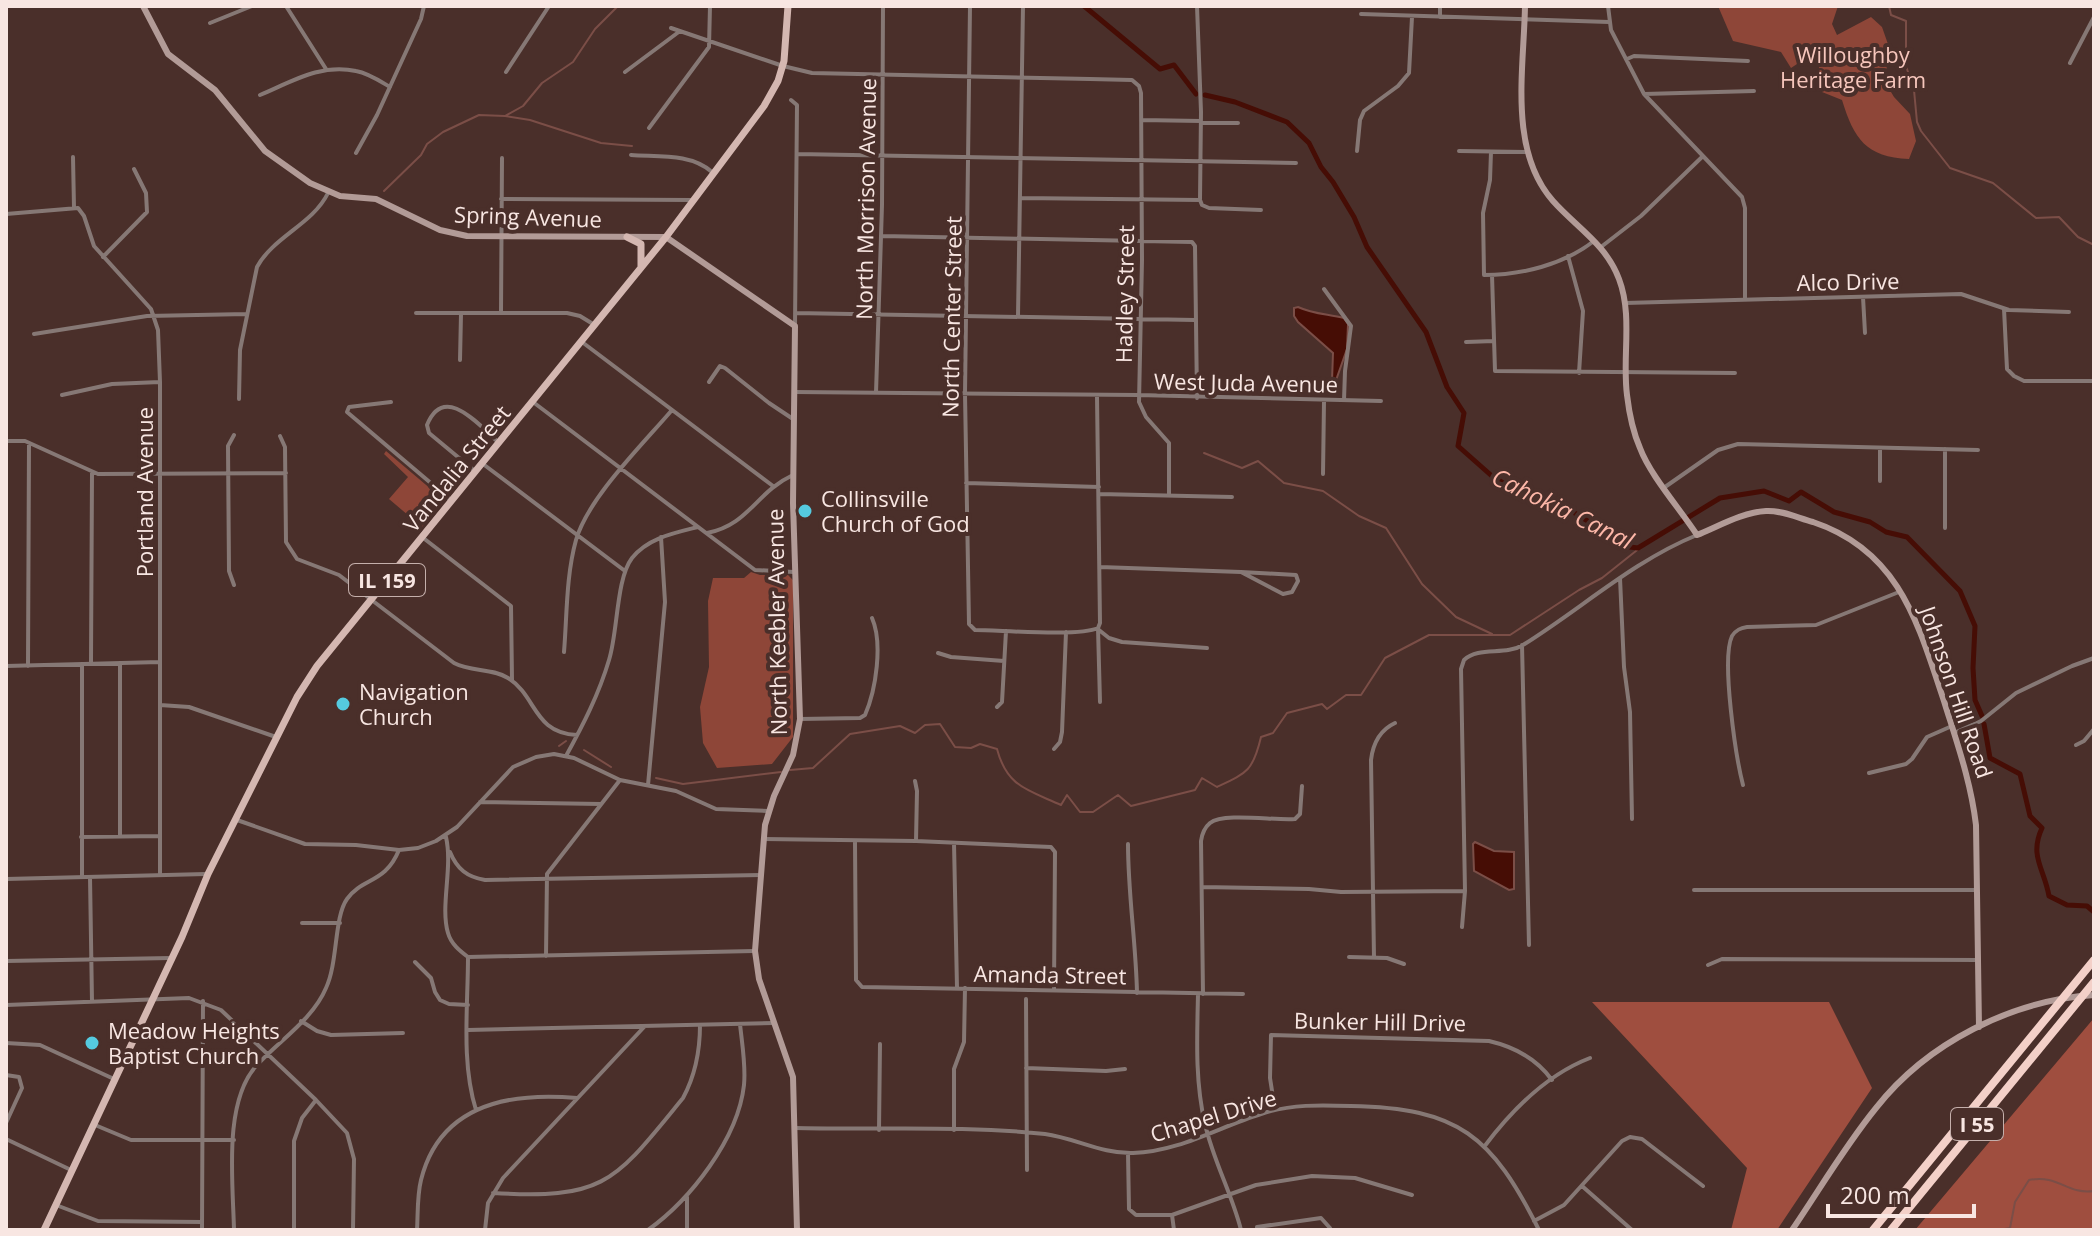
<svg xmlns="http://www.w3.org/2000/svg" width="2100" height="1236" viewBox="0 0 2100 1236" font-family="'Open Sans',sans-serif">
<rect width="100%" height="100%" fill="#4a2f2a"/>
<path fill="#8e4638" d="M1718,6h120l-6,18 5,11 34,-18 11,10 7,20 -4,35 9,15 16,17 6,27 -7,18c-43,-2 -55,-20 -67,-59l-20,-8 -3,-25 -13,-9 -15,10 -10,-16 -48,-11z
M386,451l59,50 -23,26 -33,-28 19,-22 -24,-23z
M751,572l9,3h28l5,5v157l-21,27 -55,4 -14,-25 -3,-36 9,-40 -1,-66 5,-23h31z"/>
<path fill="#9f4e3f" d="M1592,1002h237l43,86 -95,142h-46l16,-62z
M2094,1018v212h-179z"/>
<path fill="#460d05" stroke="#7b4e47" stroke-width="2" d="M1298,307c15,7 30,7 46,11l4,6 -1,25 -12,34 -3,-2 1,-28 -35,-31 -4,-6v-8z
M1475,842l19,9 20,1v37l-5,1 -35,-19 -1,-27z"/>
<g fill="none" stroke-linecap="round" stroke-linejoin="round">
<path stroke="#7b4e47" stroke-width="2" d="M1889,6l2,9 15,6v45l8,24 3,32 4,9 29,37 43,15 43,35 23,-1 19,20 16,8
M505,116l25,4 71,23 31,3
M384,191l37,-36 6,-11 16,-12 36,-17 26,1 18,-10 19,-23 31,-21 22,-33 23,-23
M1204,453l38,15 16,-7 26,22 39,8 36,25 27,12 36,56 34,33 36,17
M559,746l7,-5
M584,750l27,17
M790,770l23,-2 37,-34 50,-8 15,7 10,-8 15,-1 15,23 16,1 9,-4 17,5c10,38 31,41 64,56l6,-10 13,17h13l25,-17 13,11 64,-16 7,-12 15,9c30,-14 36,-16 44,-50l12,-4 14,-20 35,-9 5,5 19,-14h15l24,-37 44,-23h81l69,-45 23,-12 44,-35
M656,778l27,6 98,-12
M1999,1230l11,-2 5,-26 14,-22c30,-6 38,15 65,11"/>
<path stroke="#460d05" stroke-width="5" d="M1084,6l76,63 14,-4 22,29
M1205,95l30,7 52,20 22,21 12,24 12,15 21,35 13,30 59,85 21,55 17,26 -6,33 35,31 22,13 45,14 70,43 8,1 82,-50 44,-7 25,10 12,-9 33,20 36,10 16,10 21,5 53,54 15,35 -2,42 2,32 7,16
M1984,724l6,34 30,16 10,42 12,12c-13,28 2,40 7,68l18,9 20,1 7,6"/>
<path stroke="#867875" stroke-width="4" d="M286,6l40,63
M970,6l-5,388 4,230 6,6c25,0 104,7 123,-2
M1197,6l4,106 -1,87
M1440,6v11
M1608,6l3,24 33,64 98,103 3,11v91
M1361,14l248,8
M210,23l42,-17
M671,28l112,38 29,7 278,6 42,1 7,6 2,7 1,167 -3,142 7,15 23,26v53
M1627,59l7,-3 114,5
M2070,63l24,-46
M506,72l43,-66
M625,72l55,-41
M1644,94l110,-3
M260,95c31,-13 61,-32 96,-24 12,2 24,10 34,16
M791,100l6,5 -2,221
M1141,120l60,1
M1201,123h37
M649,128l60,-81 1,-41
M1357,151l3,-31 4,-9 34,-25 11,-13 3,-56
M1459,151l67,1
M1491,152l-1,28 -7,33 1,62c37,0 79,-10 110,-34
M356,153l21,-38 44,-96 3,-13
M797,154l499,9
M631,155c27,2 60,-2 81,17
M73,157l1,51
M1020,198l180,2 2,5 7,3 52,2
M501,199l191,1
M6,214l72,-6 6,8 10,30 57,63 7,21 2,52v493
M882,236l310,6 3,4 2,152
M1601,247l40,-31 61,-59
M1568,256l15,55 -4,62
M103,257l44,-45 -1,-19 -12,-24
M1492,275l3,96 240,2
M1324,289l27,37 -6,45 -1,29
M1863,297l2,36
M1625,303l336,-9 48,16 60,2
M2004,309l3,60 7,7 10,5h70
M416,313h151l13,3 13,8
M501,313l1,-155
M795,313l400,7
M1018,316l5,-310
M34,334l113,-18 100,-2
M582,342l191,144
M1466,342l28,-1
M460,360l1,-46
M709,382l11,-16 5,2 44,35 24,16
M794,392l344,3 243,6
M876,393l6,-188 1,-199
M62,395l50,-11 48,-2
M1097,396l3,227 -2,5 2,74
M239,399l1,-49 17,-83c16,-30 56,-43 71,-74
M391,402l-42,5 -2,5 105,89
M533,402l222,168 39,2
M234,435l-6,11 1,125 5,14
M280,436l5,11 1,95 11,17 42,16 115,88c17,9 38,5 54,15 29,18 25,55 69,57
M6,441h19l73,33 188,-1
M483,464l142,107
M476,472l-47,-39 -2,-8c17,-42 51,-1 72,18
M1323,474l1,-73
M1880,481v-33
M966,483l133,4
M1665,487l53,-37 20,-6 240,6
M1099,494l133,3
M1945,528v-79
M707,533c42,-8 49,-41 86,-58
M422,537l89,69 1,74
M1100,567l141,5c18,1 37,2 55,3l2,6 -6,11 -9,2 -42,-22
M1620,578l4,89 6,45 2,107
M1099,630l10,8 13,4 85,6
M1522,645l7,300
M564,652c3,-36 2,-76 12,-112 12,-42 67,-96 96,-130
M938,653l13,4 53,4
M91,663l1,-190
M120,663v173
M6,666l154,-4
M28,666l1,-223
M160,705l29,2 87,30
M997,707l5,-5 4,-71
M800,719l60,-1 5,-3c11,-25 18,-72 7,-97
M1954,733l27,-12 35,-28 56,-27 22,-8
M2076,745l8,-4 10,-12
M1054,749l6,-7 2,-10 4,-100
M566,756c17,-31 33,-62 43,-96 9,-28 7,-81 23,-102 16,-20 42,-25 66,-31
M1869,773l37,-9 6,-5 15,-22 25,-11
M915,781l2,10 -1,50
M648,785l17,-183 -4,-65
M1743,785c-7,-27 -22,-126 -11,-149 4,-6 8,-8 15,-9l69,-2 83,-33
M480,802l121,2
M237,820l68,24 51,1 43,5 19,-2 18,-7 21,-14 56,-60 23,-10 18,-3 20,4 46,22 56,11 40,18 53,2
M81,837l79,-1
M446,837c7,31 -6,69 2,96 3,11 12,18 20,24
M764,839l152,2 135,6 4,5 -1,137
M855,842l1,138 6,7 381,7
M954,843l3,145
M1128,844c0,50 8,99 9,149
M450,852c7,17 17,25 35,28l276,-5
M82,877v-213
M90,877l2,125
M6,879l200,-5
M1202,887l107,2 32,3 124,-1
M1694,890h283
M302,923h38
M1462,927l3,-36 -4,-222 3,-9c15,-14 41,-4 59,-15 58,-36 110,-84 174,-110
M546,956l1,-82 73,-94
M468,957l286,-6
M468,957c0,50 -7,105 8,153
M1349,957l38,1 17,6
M1374,958l-3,-198c2,-17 9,-30 24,-37
M6,961l165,-3
M415,962l16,16 4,14 5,8 9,4 19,1
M1708,965l14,-6 256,1
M1203,994l-2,-153c1,-7 3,-13 9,-18 14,-11 66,-2 85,-4l5,-5 2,-28
M1198,995c-1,43 -3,87 7,129 8,36 27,70 36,106
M1026,999l1,171
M6,1005l183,-7 32,12 95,90 31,33 7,26 -1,71
M301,1021l16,10 14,4 72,-2
M468,1030l306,-7
M6,1043l34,2 74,34
M1026,1068l80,3 19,-2
M6,1075l13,2 3,11 -16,35
M1275,1110l-5,-32 1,-43 218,6c26,6 47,17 63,39
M95,1125l36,15h103
M795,1128c83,2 168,-3 250,6 30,4 57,20 88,19 45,-1 86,-26 128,-39 29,-10 60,-9 90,-8 108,2 141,30 188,124
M879,1130l1,-86
M954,1130v-61l10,-27 1,-54
M6,1139l65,31
M1484,1147c27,-36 64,-73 106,-89
M1128,1153l1,56 7,6h36l84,-30 56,-9 43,2 57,17
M1582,1186l50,44
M493,1193c113,7 122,-12 190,-95 13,-24 17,-47 17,-73
M687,1197v33
M56,1205l42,16 104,1
M1172,1215l2,15
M1534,1221l30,-16 58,-64 8,-4 12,2 61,47
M202,1230l1,-229
M234,1230c-1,-48 -11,-129 23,-165 23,-25 56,-46 69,-77 12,-25 8,-71 21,-89 16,-22 38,-15 52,-49
M294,1230v-89l8,-23 14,-18
M417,1230c1,-16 0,-34 4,-50 19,-76 89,-88 156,-82
M485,1230l3,-27 15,-25 142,-152
M648,1230c42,-30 90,-91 96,-145 2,-20 -2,-41 -4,-61
M1257,1230v-3l64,-9 9,10v2"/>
<path stroke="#b29b97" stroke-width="6" d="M143,6l25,48 47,36 50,61 45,32 30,13 36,3 64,31 27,6 199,1 129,89 -2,177 7,216 -7,36 -19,41 -9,29 -10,126 4,28 34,98 4,153
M1525,6c-1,63 -17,144 28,195 23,26 53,43 66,78 14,37 3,78 8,116 2,17 6,37 13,53 10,27 40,61 57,87 20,-8 46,-23 69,-24 16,-1 32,7 47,11 87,29 105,102 131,179 13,42 27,81 32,124l3,202
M1792,1230c28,-41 53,-84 84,-122 51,-65 136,-108 218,-113"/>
<path stroke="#d4b7b1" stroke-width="7" d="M627,237l14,7v22
M44,1230l138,-293 26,-63 89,-177 20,-31 349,-429 98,-131 14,-25 6,-20 4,-55"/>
<path stroke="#f3d0c8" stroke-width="8" d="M1873,1230l221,-270
M1891,1230l203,-248"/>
</g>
<g fill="#55cadf" stroke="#4a2f2a" stroke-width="3">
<circle cx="805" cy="511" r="8"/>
<circle cx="343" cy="704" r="8"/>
<circle cx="92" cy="1043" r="8"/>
</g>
<g text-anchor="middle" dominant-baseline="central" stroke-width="8" stroke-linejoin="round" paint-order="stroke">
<g fill="#4a2f2a" stroke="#c4afab" stroke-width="2">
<rect x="349" y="564" width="76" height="32" rx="6"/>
<rect x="1951" y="1108" width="52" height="32" rx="6"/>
</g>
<g font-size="20" font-weight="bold" fill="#f8e6e2">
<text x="387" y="580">IL 159</text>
<text x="1977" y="1124">I 55</text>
</g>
<g font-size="22" fill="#f6c6bc" stroke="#4a2f2a">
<text x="1853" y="54">Willoughby<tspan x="1853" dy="25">Heritage Farm</tspan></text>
</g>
<g font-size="22" fill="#f8e6e2" stroke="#4a2f2a">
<text transform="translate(865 199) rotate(-89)">North Morrison Avenue</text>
<text transform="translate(528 216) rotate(2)">Spring Avenue</text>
<text transform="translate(1848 281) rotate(-1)">Alco Drive</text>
<text transform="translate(1124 294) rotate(-89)">Hadley Street</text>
<text transform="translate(951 317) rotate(-89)">North Center Street</text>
<text transform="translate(1246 382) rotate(1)">West Juda Avenue</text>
<text transform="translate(456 468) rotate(-51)">Vandalia Street</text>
<text transform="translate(144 492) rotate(-90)">Portland Avenue</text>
<text transform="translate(776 622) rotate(-91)">North Keebler Avenue</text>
<text transform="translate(1957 692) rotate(71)">Johnson Hill Road</text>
<text transform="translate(1050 974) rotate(1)">Amanda Street</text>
<text transform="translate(1380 1021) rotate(1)">Bunker Hill Drive</text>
<text transform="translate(1213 1115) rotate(-17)">Chapel Drive</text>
</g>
<g font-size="22" fill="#f8e6e2" stroke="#4a2f2a" text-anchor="start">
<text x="821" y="498">Collinsville<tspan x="821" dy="25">Church of God</tspan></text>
<text x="359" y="691">Navigation<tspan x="359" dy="25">Church</tspan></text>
<text x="108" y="1030">Meadow Heights<tspan x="108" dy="25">Baptist Church</tspan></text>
</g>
<g font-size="24" font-style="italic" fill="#fdb7a8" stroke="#4a2f2a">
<text transform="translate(1563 508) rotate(26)">Cahokia Canal</text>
</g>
</g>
<rect width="2100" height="1236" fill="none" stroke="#f8e6e2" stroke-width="16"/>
<path d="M1828 1204v12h146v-12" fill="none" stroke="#f8e6e2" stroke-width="4"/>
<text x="1840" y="1204" font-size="24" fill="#f8e6e2" stroke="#4a2f2a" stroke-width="6" paint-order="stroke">200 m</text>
</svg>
